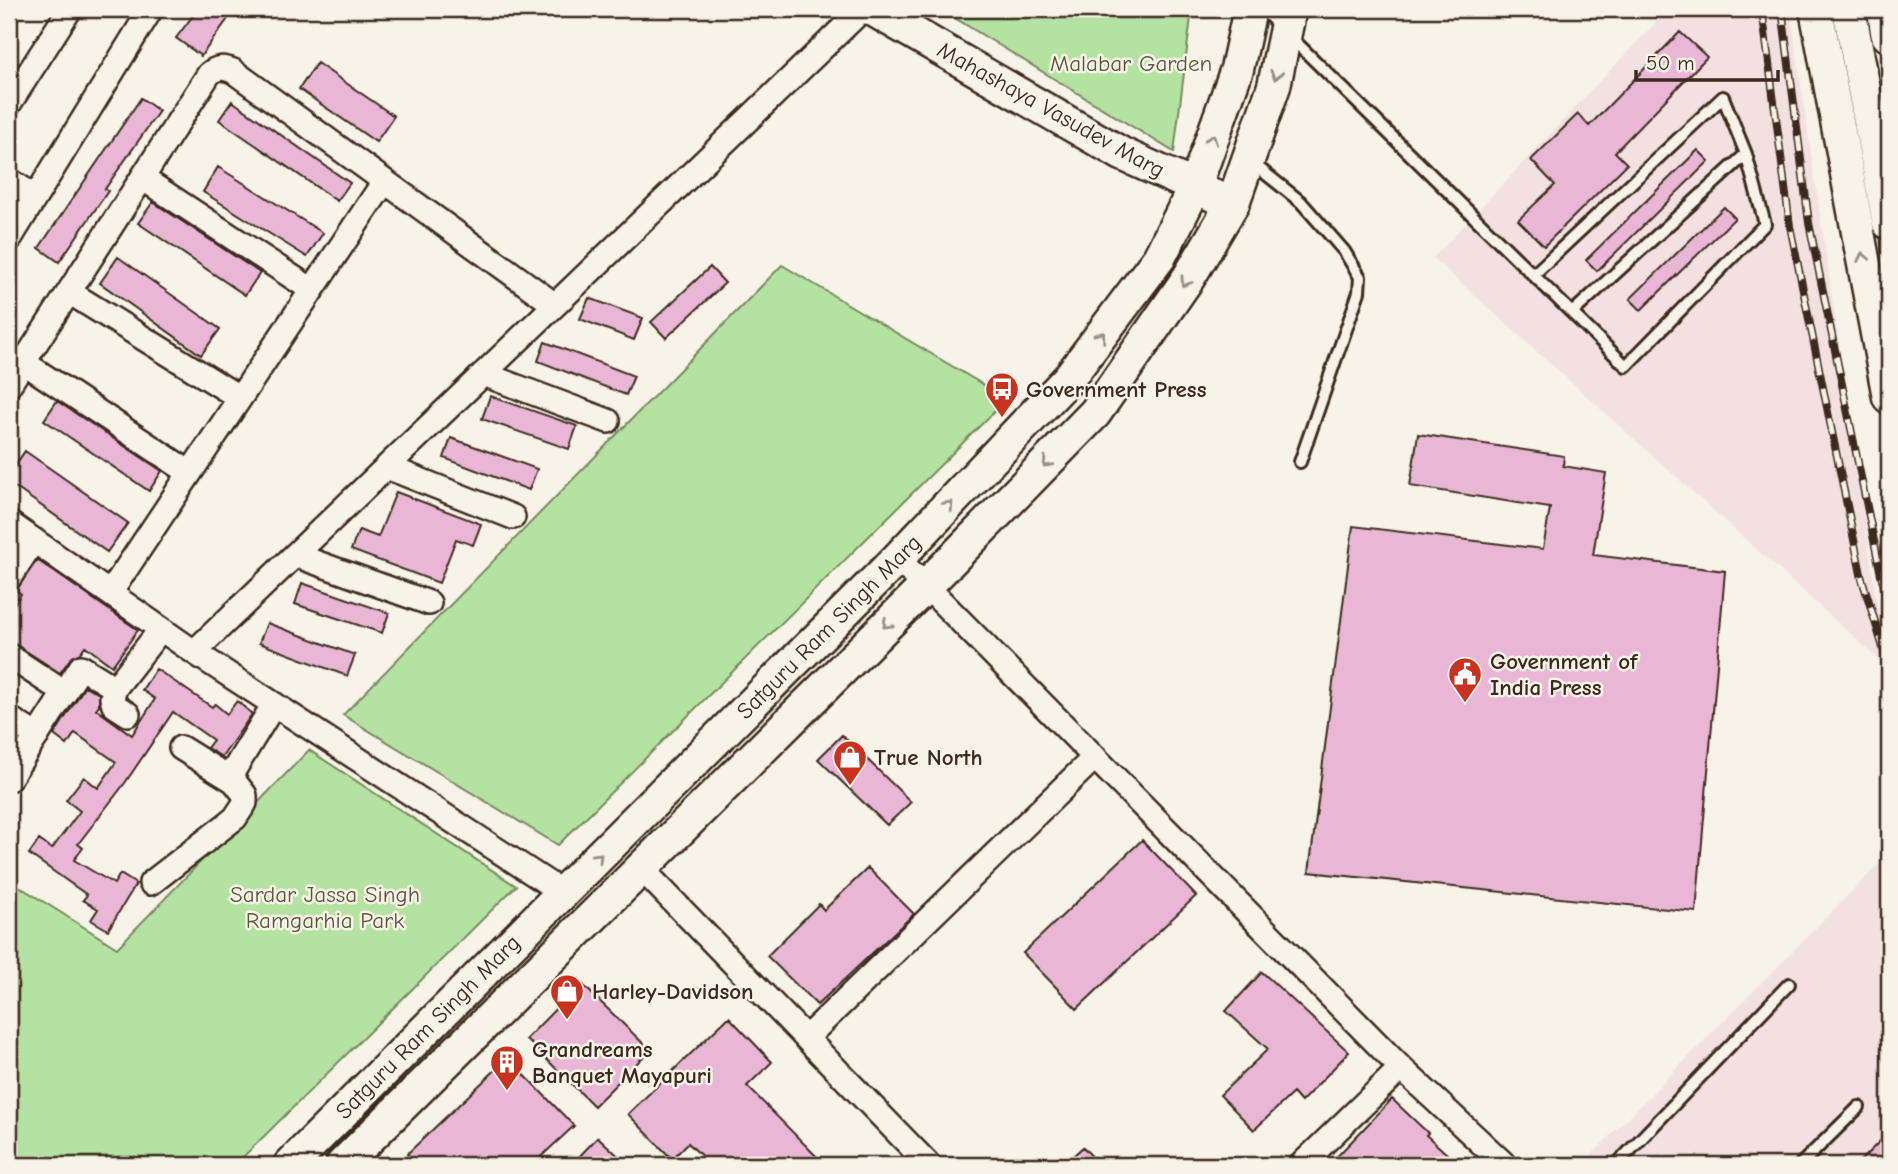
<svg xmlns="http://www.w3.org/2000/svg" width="1898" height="1174" viewBox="0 0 1898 1174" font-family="'Comic Neue',sans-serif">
<rect width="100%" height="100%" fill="#f7f3e8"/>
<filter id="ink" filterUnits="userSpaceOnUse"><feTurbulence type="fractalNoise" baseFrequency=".0143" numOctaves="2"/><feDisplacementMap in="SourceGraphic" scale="14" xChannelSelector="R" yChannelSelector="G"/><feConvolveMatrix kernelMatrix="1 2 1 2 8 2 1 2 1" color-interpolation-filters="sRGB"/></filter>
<g filter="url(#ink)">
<path fill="#f3e1e2" d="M1668,9h122l96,657 -453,-408z
M1889,854v311h-308z"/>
<path fill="#b4e3a1" stroke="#788660" stroke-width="2" d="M940,9h252l-18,143z
M782,265l225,134 -449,446 -215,-130z
M309,750l207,136 -281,279h-226v-285l108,68z"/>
<path fill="#e9b7d5" stroke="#3b2a1e" stroke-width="2" d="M198,9h37l-34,47 -25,-18z
M1680,32l27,25 -92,95 12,12 -83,82 -26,-26 37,-35 -24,-25 47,-46 11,12z
M317,63l77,53 -18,26 -77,-53z
M141,98l18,13 -54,78 3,2 -49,71 -20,-14z
M232,101l118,82 -13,18 -118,-81z
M1698,150l11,11 -112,110 -11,-11z
M218,167l105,66 -16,24 -104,-65z
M153,202l107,71 -15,22 -107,-72z
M1724,207l11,11 -94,92 -11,-11z
M118,257l102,72 -19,26 -101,-72z
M710,267l15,16 -59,55 -15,-16z
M589,298l54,20 -9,22 -54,-21z
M545,342l89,34 -8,19 -88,-34z
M490,396l87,30 -8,23 -87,-30z
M57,401l105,70 -13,20 -105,-71z
M1418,434l146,22 -1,10 43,7 -13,82 132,16 -29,341 -387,-40 44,-346 190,23 7,-41 -140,-22z
M451,438l86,31 -8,21 -85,-32z
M25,451l103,72 -21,29 -98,-69v-9z
M396,492l85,32 -8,21 -17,-6 -17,44 -88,-33 8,-20 19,7z
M37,560l101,70 -26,36 -27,-20 -5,7 -10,6 -10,14 -51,-33v-28l12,-18 -5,-4z
M302,583l87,30 -7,20 -87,-29z
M267,623l88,32 -8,21 -88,-33z
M156,669l56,38 3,-3 12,10 10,-13 15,13 -30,43 -15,-9 6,-8 -40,-28 -48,71 -47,61 5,4 -9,12 40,24 6,-10 16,10 -28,46 -17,-10 7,-11 -15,-9 4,-5 -58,-41 10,-14 13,9 28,-38 -14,-11 18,-23 14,11 18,-26 -41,-29 -8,12 -13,-10 31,-49 14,8v11l-3,4 36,26 23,-36 -13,-9z
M842,735l69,67 -24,23 -69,-66z
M1142,840l54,56 -119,113 -54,-56z
M868,868l46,46 -97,91 -50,-49 52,-52 5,6z
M1262,972l87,80 -48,50 -8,-9 -39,37 -34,-35 48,-46 -42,-38z
M581,983l69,67 -56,56 -68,-67z
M729,1017l43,45 -25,24 78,79h-114l-23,-22 -16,16 -44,-45z
M508,1058l66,68 -42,39h-114l-11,-11z
M1392,1099l36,34 -2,2 33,30h-130z
M1889,1132v33h-33z
M598,1137l30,28h-57z
M1083,1147l17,18h-37z"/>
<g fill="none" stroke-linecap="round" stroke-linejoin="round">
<g stroke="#3b2a1e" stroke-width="16">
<path id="lane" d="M1262,9l364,357 139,-142 -19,-70 -174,159
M1250,161l51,41 43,49 16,26 -1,15 -59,170
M1533,275l190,-178 23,57
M1616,1165l173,-181
M1800,1165l59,-58"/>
</g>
<g stroke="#3b2a1e" stroke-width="28">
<path id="street" d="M9,104l61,-95
M142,178l170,112
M9,180l26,17
M9,240l142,-231
M69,292l171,106
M23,362l167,111
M483,374l125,47
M9,385l200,-311c8,-7 14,-7 24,-3l322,234
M387,467l126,50
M9,523l185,129 369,241
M295,555l134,48
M897,559l29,27 475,482 104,97
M9,578l25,-38
M110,593l274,-411
M194,652l669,-643
M9,656l56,37
M128,714l-14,-9 -2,-7 3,-10 46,-59
M9,718l28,18
M229,778l45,-74
M9,779l72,-112 34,21
M641,868l288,297
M151,883l84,-65 10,-15v-8l-11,-14 -53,-33
M806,1038l289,-281
M1301,1165l100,-97"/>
</g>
<g stroke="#3b2a1e" stroke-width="37">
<path id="secondary" d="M872,9l250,145 93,42
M1816,9l73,388
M1849,9l40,214
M290,1165l607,-606 171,-180 91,-121 35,-69 43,-120 13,-60
M342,1165l584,-579 169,-173 94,-136 44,-74 41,-117 16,-77"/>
</g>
<g stroke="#3b2a1e" stroke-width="40">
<path id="primary" d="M1885,9l4,25"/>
</g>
<use href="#lane" stroke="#f7f3e8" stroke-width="10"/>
<use href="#street" stroke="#f7f3e8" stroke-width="23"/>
<use href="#secondary" stroke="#f7f3e8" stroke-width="32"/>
<use href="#primary" stroke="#f7f3e8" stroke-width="35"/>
<g stroke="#3b2a1e" stroke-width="8">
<path id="rail" d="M1762,9l28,217 72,353 27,88
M1782,9l27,214 72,352 8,27"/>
</g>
<use href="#rail" stroke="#f7f3e8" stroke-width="5" stroke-dasharray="16" stroke-linecap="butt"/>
</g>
<defs><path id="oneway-chevron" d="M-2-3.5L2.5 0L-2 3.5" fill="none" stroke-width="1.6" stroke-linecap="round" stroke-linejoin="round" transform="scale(1.75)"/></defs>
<g stroke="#998e83">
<use href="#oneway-chevron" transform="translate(1276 75) rotate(102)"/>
<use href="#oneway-chevron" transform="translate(1212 139) rotate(-70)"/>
<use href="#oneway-chevron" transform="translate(1863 257) rotate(-101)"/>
<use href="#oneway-chevron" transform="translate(1185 282) rotate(124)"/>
<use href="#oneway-chevron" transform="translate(1101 336) rotate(-53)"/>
<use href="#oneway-chevron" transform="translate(1047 463) rotate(134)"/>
<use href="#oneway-chevron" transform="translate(949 505) rotate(-47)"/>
<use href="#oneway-chevron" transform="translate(887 624) rotate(135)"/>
<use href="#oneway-chevron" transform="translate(598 857) rotate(-45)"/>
</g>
</g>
<defs>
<g id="bus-pin" transform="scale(1.75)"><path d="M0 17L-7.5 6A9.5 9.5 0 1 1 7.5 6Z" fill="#c8321e" stroke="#f7f3e8"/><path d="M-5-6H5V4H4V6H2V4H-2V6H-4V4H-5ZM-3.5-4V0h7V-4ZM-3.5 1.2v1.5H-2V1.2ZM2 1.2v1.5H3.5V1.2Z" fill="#fff"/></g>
<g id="civic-pin" transform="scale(1.75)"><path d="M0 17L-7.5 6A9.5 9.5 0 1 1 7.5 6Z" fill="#c8321e" stroke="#f7f3e8"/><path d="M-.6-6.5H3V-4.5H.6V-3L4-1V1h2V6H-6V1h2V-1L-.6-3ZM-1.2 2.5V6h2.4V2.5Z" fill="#fff"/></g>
<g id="shop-pin" transform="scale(1.75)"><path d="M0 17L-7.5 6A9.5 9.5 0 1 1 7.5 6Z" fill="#c8321e" stroke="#f7f3e8"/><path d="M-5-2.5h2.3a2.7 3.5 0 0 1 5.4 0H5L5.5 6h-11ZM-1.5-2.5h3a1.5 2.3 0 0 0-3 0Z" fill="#fff"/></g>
<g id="building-pin" transform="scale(1.75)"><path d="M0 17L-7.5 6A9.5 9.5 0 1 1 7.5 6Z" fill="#c8321e" stroke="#f7f3e8"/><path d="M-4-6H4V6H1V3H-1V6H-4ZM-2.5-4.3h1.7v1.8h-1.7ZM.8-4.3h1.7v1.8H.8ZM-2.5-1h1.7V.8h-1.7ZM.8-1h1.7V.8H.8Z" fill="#fff"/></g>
</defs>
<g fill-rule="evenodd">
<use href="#bus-pin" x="1002" y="389"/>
<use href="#civic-pin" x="1465" y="674"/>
<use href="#shop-pin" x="850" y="757"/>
<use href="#shop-pin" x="567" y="991"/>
<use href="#building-pin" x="507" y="1062"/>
</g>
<g text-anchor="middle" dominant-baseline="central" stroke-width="5" stroke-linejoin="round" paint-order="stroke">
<g font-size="23" fill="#59583f" stroke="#f7f3e8">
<text x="1131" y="63">Malabar Garden</text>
<text x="325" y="894">Sardar Jassa Singh<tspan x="325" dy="26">Ramgarhia Park</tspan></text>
</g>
<g font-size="23" fill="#3b2a1e" stroke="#f7f3e8">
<text transform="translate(1051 110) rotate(29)">Mahashaya Vasudev Marg</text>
<text transform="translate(829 627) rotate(-45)">Satguru Ram Singh Marg</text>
<text transform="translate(428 1027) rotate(-45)">Satguru Ram Singh Marg</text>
</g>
<g font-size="23" font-weight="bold" fill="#3b2a1e" stroke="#f7f3e8" text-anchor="start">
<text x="1026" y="389">Government Press</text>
<text x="1490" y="661">Government of<tspan x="1490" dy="26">India Press</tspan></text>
<text x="874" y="757">True North</text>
<text x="592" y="991">Harley-Davidson</text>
<text x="532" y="1049">Grandreams<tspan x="532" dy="26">Banquet Mayapuri</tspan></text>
</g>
</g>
<rect width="1898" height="1174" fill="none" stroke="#f7f3e8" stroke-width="35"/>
<rect x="18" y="18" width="1863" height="1139" fill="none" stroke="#3b2a1e" stroke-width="2.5" filter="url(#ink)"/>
<path d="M1636 70v10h142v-10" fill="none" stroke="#3b2a1e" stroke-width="3.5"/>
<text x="1646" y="70" font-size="21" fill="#3b2a1e" stroke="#f7f3e8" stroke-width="5" paint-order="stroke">50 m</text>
</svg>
